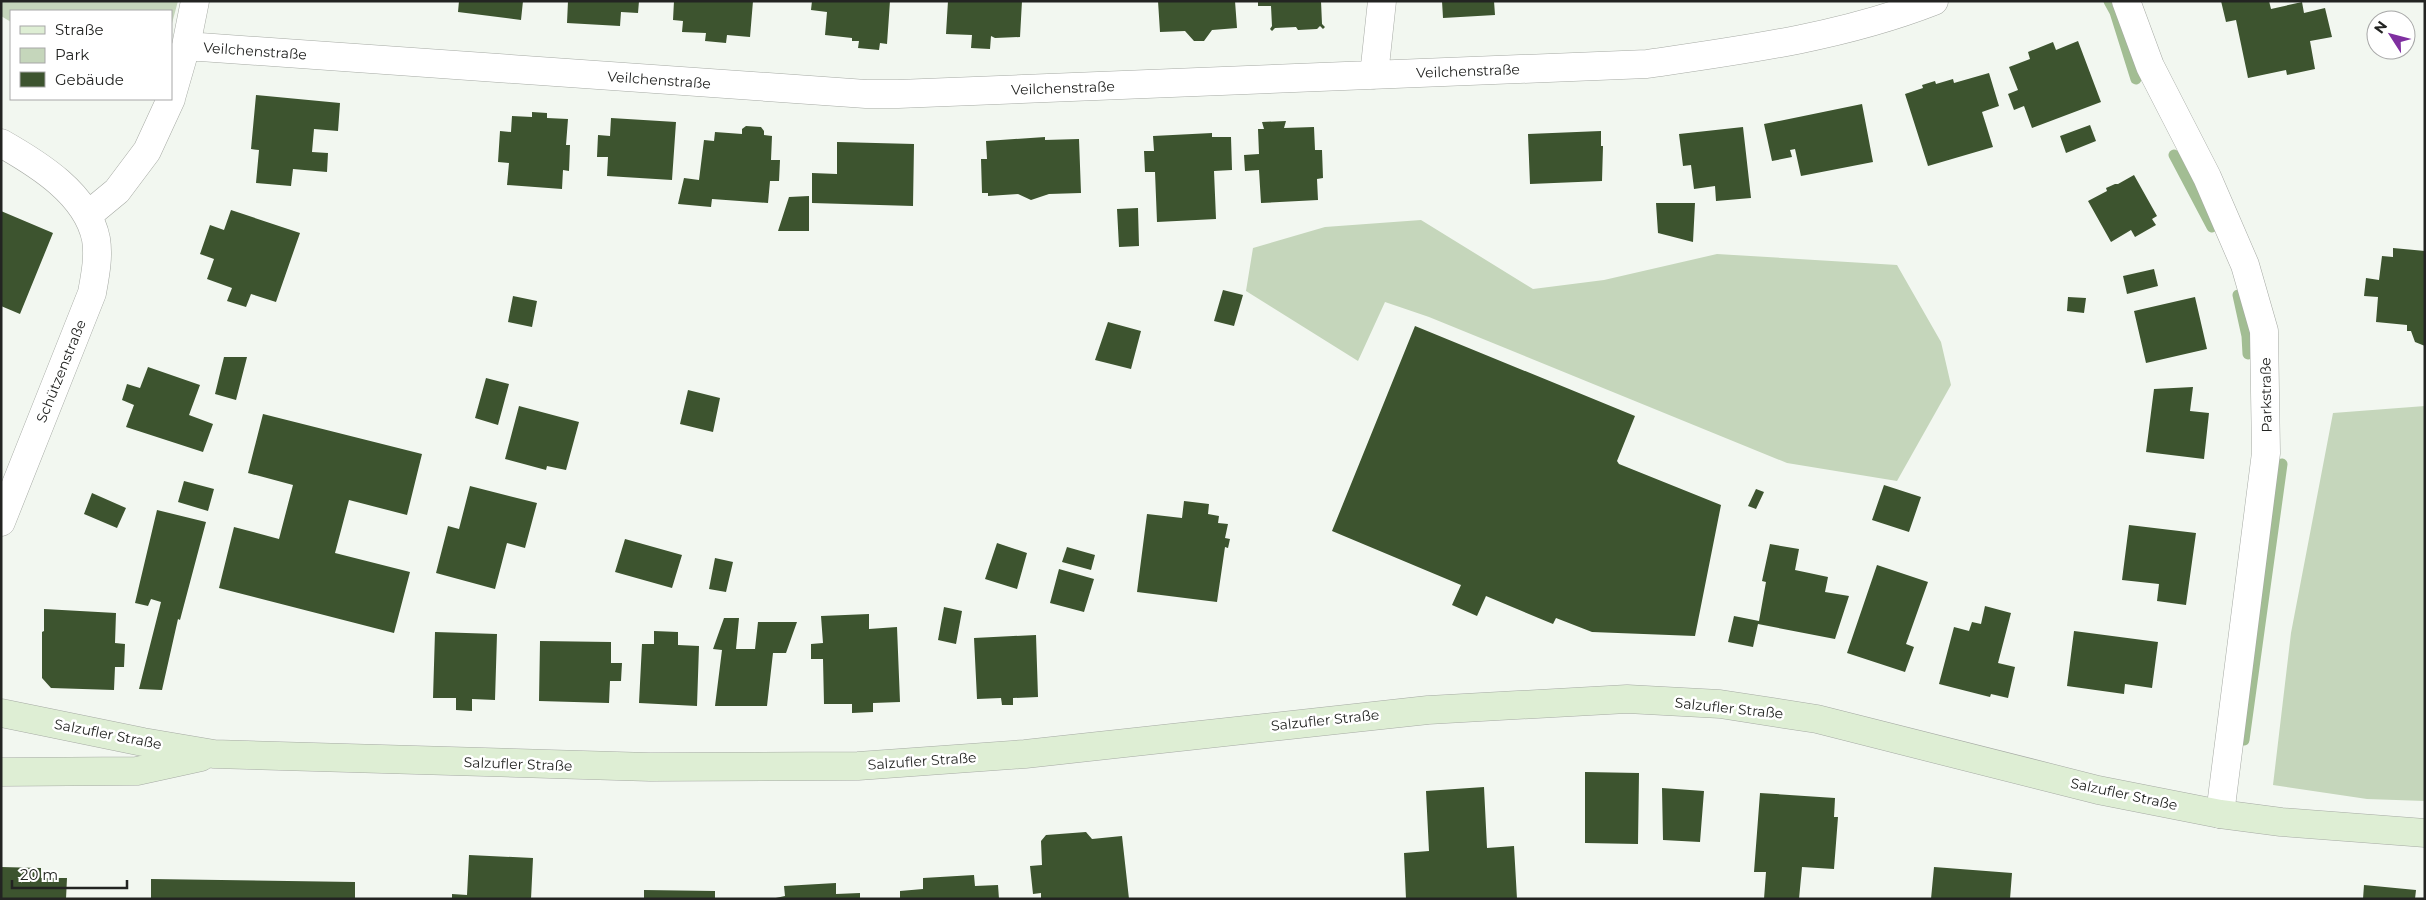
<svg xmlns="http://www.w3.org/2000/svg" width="2426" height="900" viewBox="0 0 2426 900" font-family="Montserrat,sans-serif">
<rect width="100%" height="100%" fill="#f2f7f0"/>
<path fill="#c5d6bb" d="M1,1h177l-7,26v-16h-160v11l-10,-6z
M1421,220l112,69 71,-9 113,-26 180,11 44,77 10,43 -54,96 -110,-18 -358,-146 -44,-15 -27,59 -112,-70 7,-43 72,-21z
M2425,406v395l-58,-2 -94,-14 18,-152 42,-220z"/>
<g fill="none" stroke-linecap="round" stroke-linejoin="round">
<path stroke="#a2bd93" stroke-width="11" d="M2109,1l6,11 21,67
M2174,155l38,72
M2238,295l9,41 1,18
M2244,740l38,-276"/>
</g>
<path fill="#3d542f" d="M459,1h64l-2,19 -63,-8z
M568,1h71l-1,12 -17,-1 -1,14 -53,-3z
M674,1h79l-3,36 -23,-2 -1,8 -21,-2 1,-8 -24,-1 1,-11 -10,-1z
M812,1h78l-3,43 -7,-1 -1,7 -21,-2 1,-7h-7v-3l-27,-3 2,-23 -16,-2z
M948,1h74l-2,36 -25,1 -4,-2 -1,13 -19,-1 1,-13 -26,-1z
M1158,1h77l2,27 -25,2 -8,11h-10l-9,-10 -25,1z
M1258,1h63l1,23 3,3 -2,2 -3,-3 -3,3 -19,1 -2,-3 -21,1 -3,3 -2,-2 2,-3 -1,-20h-13z
M1442,1h52l1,14 -52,3z
M2221,1h48l2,8 31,-7 2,11 21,-5 7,29 -22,4 5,28 -28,6 -1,-5 -38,8 -12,-58 -10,2z
M2078,41l23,61 -69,26 -8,-22 -10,4 -6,-16 10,-4 -9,-23 21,-8 -2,-7 25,-10 3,8z
M1989,73l10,33 -17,6 11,35 -65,19 -23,-72 18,-6 -1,-3 13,-4 1,3 17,-5 1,4z
M256,95l84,8 -2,28 -24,-2 -2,23 16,1 -1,19 -34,-3 -2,17 -35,-3 3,-33 -8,-1z
M1862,104l11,58 -72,14 -6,-27 -5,1 2,7 -20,4 -8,-37z
M532,112l15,1v5l21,1 -2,26h4l-1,26 -6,-1 -1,19 -55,-4 2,-22 -11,-1 2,-31 11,1 1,-16 20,1z
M611,118l65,4 -4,58 -65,-4 1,-19h-11l1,-22 12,1z
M1286,121l-2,7 30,-1 1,23h7l1,28 -6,1 1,21 -57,3 -2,-33 -14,1 -1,-16 15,-1 -1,-25h6l-2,-7z
M2090,125l6,16 -30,12 -6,-17z
M746,126l15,1 3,4v4l8,1 -1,24h9l-1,21h-9l-2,22 -56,-4 -1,8 -33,-3 6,-26 15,2 5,-40 10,1 1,-9 27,2v-5z
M1743,127l8,71 -35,3 -1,-15 -21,3 -3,-24 -8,1 -4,-32z
M1601,131v15h2l-1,35 -72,3 -2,-50z
M1212,133v4h19l1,33 -18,1 2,48 -59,3 -2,-50h-10l-1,-21h10l-1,-15z
M1045,137v3l34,-1 2,54 -32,1 -18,6 -13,-6 -30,2v-3h-6l-1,-34h6l-1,-18z
M837,142l77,2 -1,62 -101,-3v-30l25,1z
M2134,175l23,41 -5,3 4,6 -21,12 -4,-7 -20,12 -23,-41 19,-10 -1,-3 9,-4h3z
M809,196v35h-31l11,-34z
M1656,203h39l-2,39 -35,-9z
M1138,208l1,38 -20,1 -2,-38z
M231,210l69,23 -24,69 -25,-8 -5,13 -19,-6 5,-13 -25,-9 7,-20 -14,-5 10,-29 14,5z
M1,211l52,22 -33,81 -19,-8z
M2393,248l32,3v95l-10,-4 -4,-11h-4v-6l-31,-3 2,-25 -14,-1 2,-18 13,2 3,-24 11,1z
M2154,269l4,17 -31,8 -4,-18z
M1223,290l20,5 -9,31 -20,-5z
M513,296l24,5 -5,26 -24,-5z
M2068,297l18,1 -2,15 -17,-2z
M2195,297l12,52 -61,14 -12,-52z
M1108,322l33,9 -10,38 -36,-9z
M1415,326l220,90 -18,45 2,3 102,41 -26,131 -103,-4 -36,-14 -3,6 -67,-28 -9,20 -25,-11 9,-20 -129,-54z
M224,357h23l-11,43 -21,-6z
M148,367l52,18 -11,30 24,9 -10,28 -77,-25 8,-22 -12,-5 5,-16 13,4z
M486,378l23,6 -11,41 -23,-7z
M2193,387l-3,24 19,2 -5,46 -58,-7 8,-63z
M688,390l32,8 -7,34 -33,-8z
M519,406l60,16 -13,48 -19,-4 -1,4 -41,-11z
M263,414l159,40 -15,61 -58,-15 -14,53 75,19 -16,61 -175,-45 15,-61 45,12 14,-54 -45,-12z
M184,481l30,8 -6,22 -30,-9z
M1884,485l37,12 -12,35 -37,-12z
M470,486l67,17 -12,45 -18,-5 -12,46 -59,-16 12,-47 11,3z
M1756,489l8,3 -8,17 -8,-3z
M92,493l34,15 -9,20 -33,-14z
M1184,501l25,3 -1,10 11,2 -1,7 10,1 -3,14 5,1 -2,9 -3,-1 -8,55 -80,-10 10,-78 35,4z
M157,510l49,12 -26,98 -2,-1 -16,71 -23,-1 22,-87 -10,-3 -3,7 -13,-3z
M2129,525l67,8 -10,72 -29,-4 2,-17 -37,-4z
M625,539l57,16 -10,33 -57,-16z
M997,543l30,10 -10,36 -32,-10z
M1770,544l29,5 -4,21 33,7 -3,15 24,4 -14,43 -77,-15 -5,23 -25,-5 6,-26 25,5 7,-39 -4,-1z
M1067,547l28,8 -4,15 -29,-8z
M715,558l18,4 -7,30 -17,-3z
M1877,565l51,17 -22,62 8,3 -9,25 -58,-19z
M1059,569l35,10 -10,33 -34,-9z
M1985,606l26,7 -13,50 17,4 -7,31 -17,-4 -1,3 -51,-13 15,-57 15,4 3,-9 9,2z
M944,607l18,4 -6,33 -18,-4z
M44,609l72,4 -1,30 10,1 -1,23h-9l-1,23 -63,-2 -9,-10v-46l2,-1z
M869,614v15l28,-2 3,75 -27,1v9l-21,1v-9h-28l-1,-45h-12v-15l12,-1 -2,-27z
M724,618h15l-3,31h19l3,-27h39l-11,31h-13l-6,53h-52l7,-56 -9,-1z
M654,631l24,1v13l21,1 -2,60 -58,-3 3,-59h12z
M2074,631l84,11 -6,46 -27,-4 -1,10 -57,-8z
M435,632l62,2 -2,66 -23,-1v12l-16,-1v-12h-23z
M1036,635l2,62 -25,1v7h-11l-1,-7 -24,1 -3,-61z
M540,641l71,1v21h11l-1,18h-11l-1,22 -70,-2z
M1585,772l54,1 -1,71 -53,-1z
M1484,787l3,61 27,-2 3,53h-111l-2,-46 25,-2 -3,-60z
M1662,788l42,3 -4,51 -37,-2z
M1760,793l75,5 -1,19h4l-4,52 -32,-2 -3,32h-35l2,-27h-12z
M1086,832l6,7 30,-3 7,63h-88v-6l-8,1 -3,-28 12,-1 -1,-24 5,-6z
M469,855l64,3 -2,41h-79v-5l15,1z
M1,867l40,1v10h26l-1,21h-65z
M1934,867l78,6 -2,26h-79z
M974,875l1,11 23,-1 1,14h-99v-8l23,-2v-11z
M151,879l204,3v17h-204z
M836,883v11l24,-1v6h-89l14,-3 -1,-10z
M2364,885l52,5 -1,9h-52z
M644,890l71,1v8h-71z"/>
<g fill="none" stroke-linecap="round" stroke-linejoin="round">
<g stroke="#a6aaa4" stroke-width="29">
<path id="minor" d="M2126,1l24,65 57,111 38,88 19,66 2,122 -46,361
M186,46l680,48h32l749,-30c97,-14 195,-27 287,-63
M1374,75l8,-74
M171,98l15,-52 9,-45
M1,143c37,21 86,51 95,96 3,18 -1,37 -4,54l-91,229
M88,215l29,-24 30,-40 24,-52"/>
</g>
<g stroke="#a6aaa4" stroke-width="29">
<path id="secondary" d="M1,713l142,29 71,12 436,13 208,-1 167,-12 403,-44 199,-11 93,5 97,15 281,71 122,24 61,8 144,11
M1,772l136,-1 64,-14"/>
</g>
<use href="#minor" stroke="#fff" stroke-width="28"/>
<use href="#secondary" stroke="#deeed4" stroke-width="28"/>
</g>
<g text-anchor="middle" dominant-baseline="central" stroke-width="5" stroke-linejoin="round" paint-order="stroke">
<g font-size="14" fill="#232422" stroke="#fff">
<text transform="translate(255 51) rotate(4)">Veilchenstraße</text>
<text transform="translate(1468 71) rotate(-2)">Veilchenstraße</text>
<text transform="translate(659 80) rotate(4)">Veilchenstraße</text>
<text transform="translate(1063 88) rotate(-2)">Veilchenstraße</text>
<text transform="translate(61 371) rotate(-68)">Schützenstraße</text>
<text transform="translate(2266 395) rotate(-91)">Parkstraße</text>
<text transform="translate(1729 708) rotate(6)">Salzufler Straße</text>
<text transform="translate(1325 720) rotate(-6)">Salzufler Straße</text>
<text transform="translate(108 734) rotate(11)">Salzufler Straße</text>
<text transform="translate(922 761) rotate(-4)">Salzufler Straße</text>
<text transform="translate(518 764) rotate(2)">Salzufler Straße</text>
<text transform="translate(2124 794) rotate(12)">Salzufler Straße</text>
</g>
</g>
<rect width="2426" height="900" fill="none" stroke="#232422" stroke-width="5"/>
<rect x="10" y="10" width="162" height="90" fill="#ffffff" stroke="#a7a7a7"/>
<rect x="20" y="26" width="25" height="8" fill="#deeed4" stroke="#a7a7a7"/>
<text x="55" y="35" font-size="15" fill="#232422">Straße</text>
<rect x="20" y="48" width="25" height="15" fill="#c5d6bb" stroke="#a7a7a7"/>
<text x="55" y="60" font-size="15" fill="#232422">Park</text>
<rect x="20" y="72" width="25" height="15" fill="#3d542f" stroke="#a7a7a7"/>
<text x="55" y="85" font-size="15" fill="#232422">Gebäude</text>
<g transform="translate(2391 35) rotate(306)"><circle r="24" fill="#ffffff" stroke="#a7a7a7"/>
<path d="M0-4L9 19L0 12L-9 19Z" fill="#7f2fa0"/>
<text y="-8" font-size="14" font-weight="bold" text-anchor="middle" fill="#232422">N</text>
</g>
<path d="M12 880v8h115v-8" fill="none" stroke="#232422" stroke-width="2.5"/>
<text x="20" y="880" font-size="15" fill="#232422" stroke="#ffffff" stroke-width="4" paint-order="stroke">20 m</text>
</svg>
